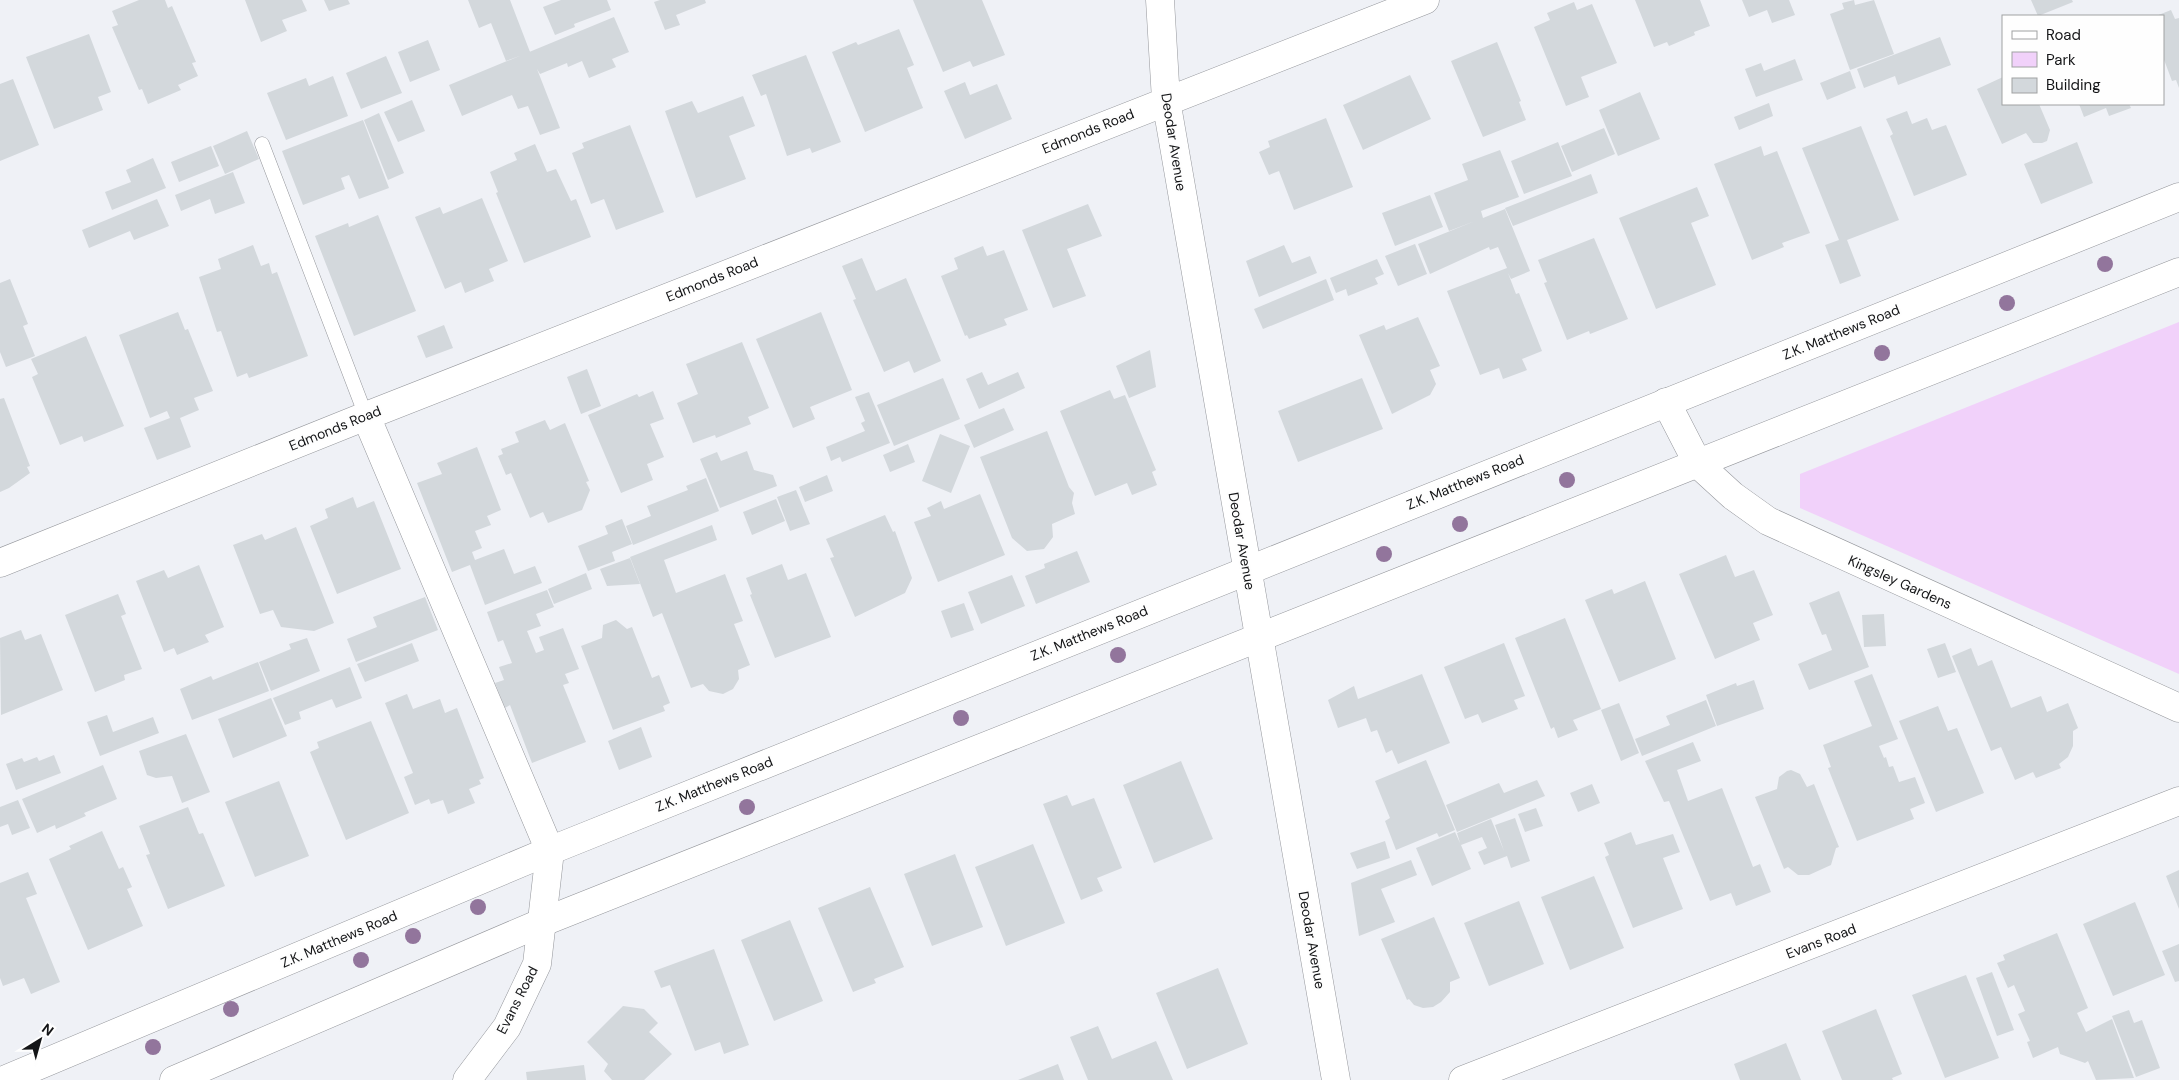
<svg xmlns="http://www.w3.org/2000/svg" width="2179" height="1080" viewBox="0 0 2179 1080" font-family="'DM Sans',sans-serif">
<rect width="100%" height="100%" fill="#eff1f6"/>
<path fill="#f1d1fa" d="M2179,322v352l-379,-166v-34z"/>
<path fill="#d3d8dc" d="M139,0h26l3,8 4,-2 24,56 -4,1 6,13 -20,9 3,5 -33,14 -6,-15 -3,1 -27,-63 6,-2 -6,-14z
M245,0h57l5,11 -25,9 5,11 -26,11z
M324,0h24l2,4 -21,7z
M468,0h42l20,52 -24,9 -15,-38 -12,5z
M561,0h46l4,10 -37,14 1,3 -20,8 -12,-28z
M660,0h45l1,3 -30,12 4,10 -15,5 -11,-28z
M913,0h69l23,55 -32,12 -3,-6 -27,11z
M1635,0h65l10,26 -16,6 1,3 -26,11 -2,-4 -13,5z
M1742,0h47l6,15 -23,8 -5,-13 -18,7z
M1854,0l1,5 19,-5 20,54 -44,16 -20,-56 14,-5 -2,-6z
M2031,0h41l1,2 -35,14z
M1574,2l3,8 15,-6 25,59 -36,14 8,20 -23,9 -32,-79 16,-7 -3,-7z
M2171,10l4,9 4,-1v70l-3,-8 -4,1 -9,-24v-41h-7z
M614,17l15,35 -17,7 4,8 -27,11 -7,-17 -14,6 -1,-4 -27,11 -3,-5 23,59 -20,7 -12,-29 -10,3 -6,-14 -50,21 -13,-31z
M899,29l15,36 -7,3 16,40 -58,24 -33,-80 24,-10 2,3z
M89,34l22,58 -13,5 5,13 -49,19 -28,-72z
M1940,37l11,28 -53,20 -3,-9 -31,12 -7,-19z
M428,40l12,30 -30,12 -12,-30z
M1497,42l24,59 -2,1 7,18 -43,17 -32,-76z
M806,55l35,87 -29,11 -2,-5 -23,8 -21,-62 -5,2 -9,-21z
M386,56l16,37 -41,16 -15,-36z
M1795,59l8,21 -47,17 -11,-28 16,-6 3,8z
M1850,71l6,17 -29,12 -7,-17z
M1410,75l21,44 -68,31 -20,-45z
M333,76l15,40 -62,24 -19,-47 39,-15 3,8z
M2003,77v27h36l11,26 -3,11 -5,2h-9l-7,-10 -24,11 -25,-55z
M13,79l26,66 -39,16v-77z
M965,82l5,13 27,-11 15,35 -47,20 -21,-48z
M1640,92l20,47 -42,17 -19,-46z
M743,96l12,30 -26,10 17,43 -50,19 -31,-87 27,-10 6,12z
M412,100l13,31 -27,11 -14,-30z
M1769,103l4,13 -34,14 -5,-13z
M2079,104h50l2,4 -22,8 -3,-8 -22,9z
M1907,111l5,13 15,-6 5,12 14,-5 21,50 -53,21 -24,-60 3,-2 -7,-15z
M379,113l25,60 -16,7 -24,-60z
M1326,118l27,69 -59,23 -15,-39 -10,4 -10,-23 11,-5 -2,-6z
M363,120l26,68 -30,11 -10,-24 -8,3 4,11 -42,16 -21,-54z
M630,125l34,87 -48,18 -12,-31 -13,5 -19,-51 12,-5 -2,-5z
M1861,126l38,94 -52,20 14,36 -21,8 -15,-39 14,-5 -37,-92z
M1604,128l11,26 -43,18 -11,-26z
M247,131l12,28 -34,15 -12,-28z
M1558,142l14,34 -48,18 -13,-33z
M2077,142l16,41 -52,21 -17,-40z
M535,144l12,28 9,-3 15,32 5,-2 15,38 -67,26 -28,-70 2,-1 -8,-20 27,-12 -3,-7z
M211,146l8,20 -40,16 -8,-20z
M1761,146l3,10 13,-5 33,82 -28,10 2,4 -32,13 -38,-96z
M1500,150l19,47 -38,14 2,7 22,-9 25,62 -19,8 -3,-6 8,21 3,-1 23,58 -20,8 5,11 -24,9 -4,-11 -19,7 -33,-84 60,-23 -9,-21 -8,3 -1,-3 -59,27 -12,-30 57,-23 -26,10 -15,-38 34,-13 -6,-16z
M153,158l13,30 -54,22 -7,-18 26,-10 -5,-12z
M233,172l12,31 -30,11 -5,-15 -29,12 -6,-16z
M1591,174l7,19 -85,33 -8,-18z
M1697,187l12,29 -18,7 25,62 -60,24 -37,-91z
M1430,195l13,32 -48,19 -13,-33z
M482,198l26,63 -19,8 5,12 -29,12 -4,-11 -16,7 -30,-72 25,-10 3,7z
M157,199l12,27 -35,14 -4,-9 -41,17 -7,-18z
M1088,204l14,32 -35,13 19,47 -33,12 -31,-78z
M378,215l38,96 -62,25 -39,-100 33,-13 1,4z
M1594,238l34,81 -38,15 -1,-3 -22,9 -23,-57 3,-1 -9,-22z
M1415,244l12,30 -29,12 -13,-30z
M253,245l8,21 8,-3 3,11 5,-2 31,84 -59,22 -2,-5 -10,4 -16,-46 -4,1 -18,-55 22,-8 -3,-10z
M1284,245l8,18 18,-7 7,17 -58,24 -13,-36z
M983,246l4,10 17,-6 24,60 -24,9 3,6 -38,14 -2,-4 -2,1 -24,-60 17,-7 -4,-11z
M862,258l14,33 30,-13 35,83 -27,12 -5,-12 -25,11 -31,-72 3,-1 -14,-33z
M1377,259l7,15 -9,4 3,6 -30,12 -2,-7 -10,4 -6,-15z
M10,279l18,45 -5,2 12,30 -29,11 -6,-15v-69z
M1326,279l8,21 -71,29 -9,-20z
M178,312l7,18 3,-1 25,62 -19,7 5,12 -19,8 11,29 -34,13 -13,-32 26,-10 -3,-7 -17,7 -31,-83z
M821,312l31,78 -42,17 5,12 -22,9 -37,-89z
M1418,317l22,49 -10,4 6,14 -6,11 -38,19 -33,-79 25,-10 2,5z
M444,325l9,23 -27,10 -9,-22z
M86,336l38,90 -40,16 -2,-6 -22,9 -28,-68 6,-3 -7,-15z
M742,342l27,66 -21,9 3,7 -35,14 -1,-3 -22,8 -16,-40 21,-9 -12,-30z
M1150,350l6,37 -27,11 -13,-32z
M587,369l14,37 -20,8 -14,-37z
M982,372l6,13 30,-13 7,16 -46,21 -13,-30z
M943,378l17,41 -66,27 -17,-41z
M1362,378l21,51 -85,33 -20,-51z
M1110,390l4,9 11,-4 31,75 -4,2 5,13 -25,10 -5,-12 -32,13 -35,-85z
M653,391l11,28 -14,5 14,33 -17,7 6,16 -32,13 -33,-78 49,-21 2,3z
M869,392l21,51 -48,19 -2,-5 -9,4 -5,-14 39,-16 -4,-8 4,-2 -10,-24z
M4,398l26,68 -3,1 3,6 -21,15 -9,4v-93z
M1004,408l10,22 -40,18 -10,-23z
M545,420l5,10 15,-7 24,58 -3,1 4,8 -8,20 -34,13 -5,-11 -13,6 -19,-45 -5,2 -8,-19 5,-2 -2,-5 18,-7 -4,-10z
M1047,431l22,56 5,6 -2,10 3,11 -23,10 1,13 -9,12 -17,2 -15,-13 -32,-81z
M940,434l30,12 -19,47 -29,-12z
M908,444l7,18 -25,10 -7,-17z
M477,447l24,63 -14,6 4,9 -16,6 7,17 -10,4 3,8 29,-11 10,25 21,-8 7,17 -57,22 -15,-40 -18,7 -35,-89 25,-9 -5,-11z
M747,451l7,19 19,5 4,11 -57,22 -20,-49 17,-7 4,9z
M827,475l6,16 -28,11 -6,-15z
M706,478l13,33 -86,34 -7,-19 25,-10 -4,-10 41,-16 -2,-4z
M796,490l14,34 -20,7 -13,-34z
M980,494l25,61 -67,27 -24,-60 17,-6 -4,-8 14,-7 3,8z
M353,497l4,11 17,-7 27,68 -64,25 -27,-68 18,-8 -3,-9z
M776,499l9,22 -33,14 -9,-23z
M885,515l8,17 2,-1 17,47 -7,15 -50,24 -25,-59 4,-1 -8,-18z
M622,519l10,25 -20,8 3,9 -27,10 -10,-25 30,-12 -3,-8z
M712,525l5,15 -53,20 12,33 49,-19 18,47 -9,3 16,41 -12,5 1,9 -6,10 -10,5 -14,-3 -6,-7 -12,4 -29,-75 -9,4 -23,-60z
M296,527l38,96 -20,8 -33,-4 -8,-17 -13,4 -27,-69 29,-11 3,6z
M1077,551l13,31 -54,22 -11,-28 20,-8 -1,-4z
M1726,555l9,22 19,-7 19,45 -20,8 7,17 -45,19 -36,-85z
M630,558l10,26 -33,2 -7,-17z
M782,564l6,16 18,-7 25,64 -56,21 -25,-63 2,-1 -6,-16z
M199,565l25,62 -19,8 4,7 -32,13 -3,-7 -10,4 -28,-71 28,-11 4,8z
M586,573l6,16 -38,15 -6,-15z
M1012,575l13,31 -44,18 -13,-32z
M1645,581l31,78 -57,23 -34,-82 27,-11 2,5z
M547,590l7,17 -18,7 5,12 -14,5 9,22 8,-3 -5,-13 24,-9 16,41 -14,5 4,9 -6,2 23,57 -54,21 -22,-58 -5,3 -10,-25 9,-3 -5,-13 13,-4 -9,-23 -5,2 -11,-30z
M1839,591l30,76 -60,23 -11,-26 34,-14 -6,-16 -4,1 -13,-32z
M118,594l8,20 -5,2 21,53 -18,6 1,5 -30,12 -30,-77z
M425,597l13,33 -82,32 -9,-23 30,-12 -4,-10z
M964,603l10,27 -23,8 -10,-27z
M1884,614l2,32 -22,1 -2,-32z
M1565,618l36,91 -28,11 5,10 -20,8 -4,-11 -3,2 -36,-91z
M616,620l11,9 5,-2 20,51 7,-3 11,28 -7,3 2,5 -52,19 -32,-84 21,-8 1,-13z
M21,630l4,10 16,-6 22,56 -62,25 -1,-77z
M307,638l13,33 -49,20 -12,-29 32,-13 -2,-5z
M412,643l7,18 -54,21 -8,-18z
M1504,643l21,53 -11,4 4,9 -36,14 -4,-9 -13,5 -21,-52z
M1945,643l11,29 -18,6 -11,-29z
M1971,648l7,18 14,-6 19,48 30,-12 6,16 21,-9 10,25 -5,3v15l-5,11 -9,7 2,4 -25,10 -3,-6 -18,8 -14,-33 -10,4 -39,-95z
M258,662l11,29 -77,29 -12,-31 31,-13 2,4z
M350,667l12,31 -26,10 -4,-9 -33,13 2,7 -16,6 -12,-27z
M1422,674l28,69 -52,21 -6,-14 -6,3 -9,-23 -6,2 -5,-14 -28,10 -10,-28 26,-14 4,13z
M1872,674l26,65 -19,7 5,12 2,-1 3,10 4,-1 6,16 16,-5 10,26 -15,6 4,10 -57,22 -29,-73 3,-1 -8,-22 49,-19 -18,-45z
M1754,680l10,29 -47,17 -11,-31 30,-12 1,3z
M407,694l6,15 27,-10 5,14 12,-5 27,70 -5,2 2,4 -12,5 6,14 -27,11 -5,-14 -12,4 -2,-5 -14,6 -11,-28 9,-4 -28,-70z
M271,698l16,38 -54,22 -15,-39z
M1706,700l10,26 -74,30 -7,-17 35,-14 -4,-9z
M1619,703l20,50 -18,8 -20,-51z
M1938,706l10,25 9,-3 27,65 -48,19 -37,-91z
M107,715l6,17 40,-15 6,16 -59,23 -13,-34z
M371,721l38,92 -63,27 -36,-88 9,-4 -2,-6z
M641,727l11,30 -33,13 -11,-29z
M186,734l24,58 -28,11 -10,-27 -16,2 -9,-3 -8,-24z
M1693,742l8,19 -24,9 11,31 34,-13 31,79 7,-3 11,28 -35,14 -5,-13 -21,8 -41,-100 -5,1 -19,-41z
M54,755l7,18 -45,17 -10,-26 16,-6 2,4 13,-5 2,4z
M1426,760l29,70 -16,7 -2,-4 -41,17 -11,-29 5,-3 -15,-37z
M1181,761l32,78 -59,24 -31,-78z
M103,765l14,34 -33,14 2,3 -30,13 -1,-4 -18,8 -15,-34z
M1791,770l9,4 7,13 7,-3 25,63 -3,1 -5,17 -22,10h-11l-10,-8 -4,2 -29,-72 22,-8 2,-12 8,-6z
M1537,780l8,16 -88,36 -11,-27 53,-22 5,10z
M279,781l30,75 -54,21 -30,-75z
M1592,784l8,19 -22,9 -8,-19z
M1067,795l5,11 22,-8 28,70 -25,10 6,13 -22,9 -38,-96z
M18,800l12,28 -18,7 -4,-11 -8,3v-20z
M188,807l11,27 4,-1 22,53 -57,23 -22,-54 4,-1 -11,-28z
M1536,808l7,18 -18,6 -7,-18z
M1515,818l15,43 -19,7 -4,-12 -23,9 -6,-13 9,-4 -5,-11 -21,8 10,24 -39,17 -16,-38 39,-16 5,11 -3,-10 34,-14 13,32 -9,-26z
M102,831l17,38 4,-2 9,20 -5,2 16,37 -55,24 -39,-91 22,-10 -2,-3z
M1631,832l5,13 37,-11 7,18 -17,6 20,51 -50,19 -28,-71 4,-2 -5,-12z
M1385,841l5,17 -33,11 -7,-16z
M1033,844l32,79 -59,23 -31,-79z
M955,854l28,73 -51,19 -28,-72z
M1411,860l6,15 -36,14 14,33 -36,14 -8,-53z
M2179,870v39l-13,-33z
M28,872l9,22 -11,4 34,84 -29,12 -7,-16 -21,8 -3,-8v-95z
M1594,876l30,72 -54,22 -29,-73z
M870,887l34,80 -30,12 2,4 -23,9 -35,-84z
M1519,901l25,63 -55,22 -25,-63z
M2135,902l30,73 -52,21 -30,-72z
M1434,917l26,61 -10,4v10l-9,10 -8,5 -10,1 -9,-3 -5,-6 -2,1 -26,-61z
M790,920l33,81 -49,20 -33,-81z
M2057,933l31,75 -11,5 9,19 26,-13 22,59 -38,2 -8,-19 -3,2 -25,-9 -2,-7 -25,11 -6,-16 3,-1 -12,-27 7,-3 -11,-26 -6,3 -11,-25 8,-3 -2,-5z
M2179,944v37l-4,1 -13,-31z
M714,949l35,96 -25,9 -4,-12 -25,9 -25,-66 -9,3 -7,-17z
M1218,968l30,76 -61,25 -31,-76z
M1992,972l22,58 -17,6 -21,-58z
M1966,975l33,83 -54,20 -33,-83z
M623,1006l21,3 14,14 -9,9 23,22 -28,26h-32l-8,-9 4,-7 -21,-22z
M1876,1009l26,65 -10,4 1,2h-51l-20,-49z
M2129,1010l5,13 8,-3 18,48 -24,9 -24,-61z
M1098,1026l14,33 44,-18 17,39h-85l-18,-43z
M1786,1043l15,37h-61l-6,-16z
M1058,1064l6,16h-46z
M584,1065l2,15h-59l-1,-8z"/>
<g fill="none" stroke-linecap="round" stroke-linejoin="round">
<g stroke="#95979c" stroke-width="15">
<path id="service" d="M262,144l104,272"/>
</g>
<g stroke="#95979c" stroke-width="29">
<path id="minor" d="M1160,0l6,100 170,980
M1666,402l32,62 35,32 35,25 411,187
M366,416l184,435 -13,113 -30,63 -40,53
M0,563l366,-147 1059,-416
M1463,1080l716,-279"/>
</g>
<g stroke="#95979c" stroke-width="29">
<path id="tertiary" d="M4,1080l550,-231 1625,-652
M174,1080l369,-158 1636,-650"/>
</g>
<use href="#service" stroke="#fff" stroke-width="14"/>
<use href="#minor" stroke="#fff" stroke-width="28"/>
<use href="#tertiary" stroke="#fff" stroke-width="28"/>
</g>
<g fill="#92759c">
<circle cx="2105" cy="264" r="8"/>
<circle cx="2007" cy="303" r="8"/>
<circle cx="1882" cy="353" r="8"/>
<circle cx="1567" cy="480" r="8"/>
<circle cx="1460" cy="524" r="8"/>
<circle cx="1384" cy="554" r="8"/>
<circle cx="1118" cy="655" r="8"/>
<circle cx="961" cy="718" r="8"/>
<circle cx="747" cy="807" r="8"/>
<circle cx="478" cy="907" r="8"/>
<circle cx="413" cy="936" r="8"/>
<circle cx="361" cy="960" r="8"/>
<circle cx="231" cy="1009" r="8"/>
<circle cx="153" cy="1047" r="8"/>
</g>
<g text-anchor="middle" dominant-baseline="central" stroke-width="4.5" stroke-linejoin="round" paint-order="stroke">
<g font-size="14" fill="#141517" stroke="#fefefe">
<text transform="translate(1088 131) rotate(-22)">Edmonds Road</text>
<text transform="translate(1174 142) rotate(81)">Deodar Avenue</text>
<text transform="translate(712 279) rotate(-22)">Edmonds Road</text>
<text transform="translate(1841 332) rotate(-22)">Z.K. Matthews Road</text>
<text transform="translate(335 428) rotate(-22)">Edmonds Road</text>
<text transform="translate(1465 482) rotate(-22)">Z.K. Matthews Road</text>
<text transform="translate(1242 541) rotate(80)">Deodar Avenue</text>
<text transform="translate(1900 582) rotate(24)">Kingsley Gardens</text>
<text transform="translate(1089 633) rotate(-22)">Z.K. Matthews Road</text>
<text transform="translate(714 784) rotate(-22)">Z.K. Matthews Road</text>
<text transform="translate(339 939) rotate(-23)">Z.K. Matthews Road</text>
<text transform="translate(1312 940) rotate(80)">Deodar Avenue</text>
<text transform="translate(1821 941) rotate(-21)">Evans Road</text>
<text transform="translate(517 1000) rotate(-63)">Evans Road</text>
</g>
</g>
<rect x="2002" y="15" width="162" height="90" fill="#fefefe" stroke="#a0a1a2"/>
<rect x="2012" y="31" width="25" height="8" fill="#ffffff" stroke="#a0a1a2"/>
<text x="2046" y="40" font-size="15" fill="#141517">Road</text>
<rect x="2012" y="52" width="25" height="15" fill="#f1d1fa" stroke="#a0a1a2"/>
<text x="2046" y="65" font-size="15" fill="#141517">Park</text>
<rect x="2012" y="78" width="25" height="15" fill="#d3d8dc" stroke="#a0a1a2"/>
<text x="2046" y="90" font-size="15" fill="#141517">Building</text>
<g transform="translate(40 1040) rotate(37)" stroke="#fefefe" stroke-width="4" paint-order="stroke">
<path d="M0-4L9 19L0 12L-9 19Z" fill="#141517"/>
<text y="-8" font-size="14" font-weight="bold" text-anchor="middle" fill="#141517">N</text>
</g>
</svg>
